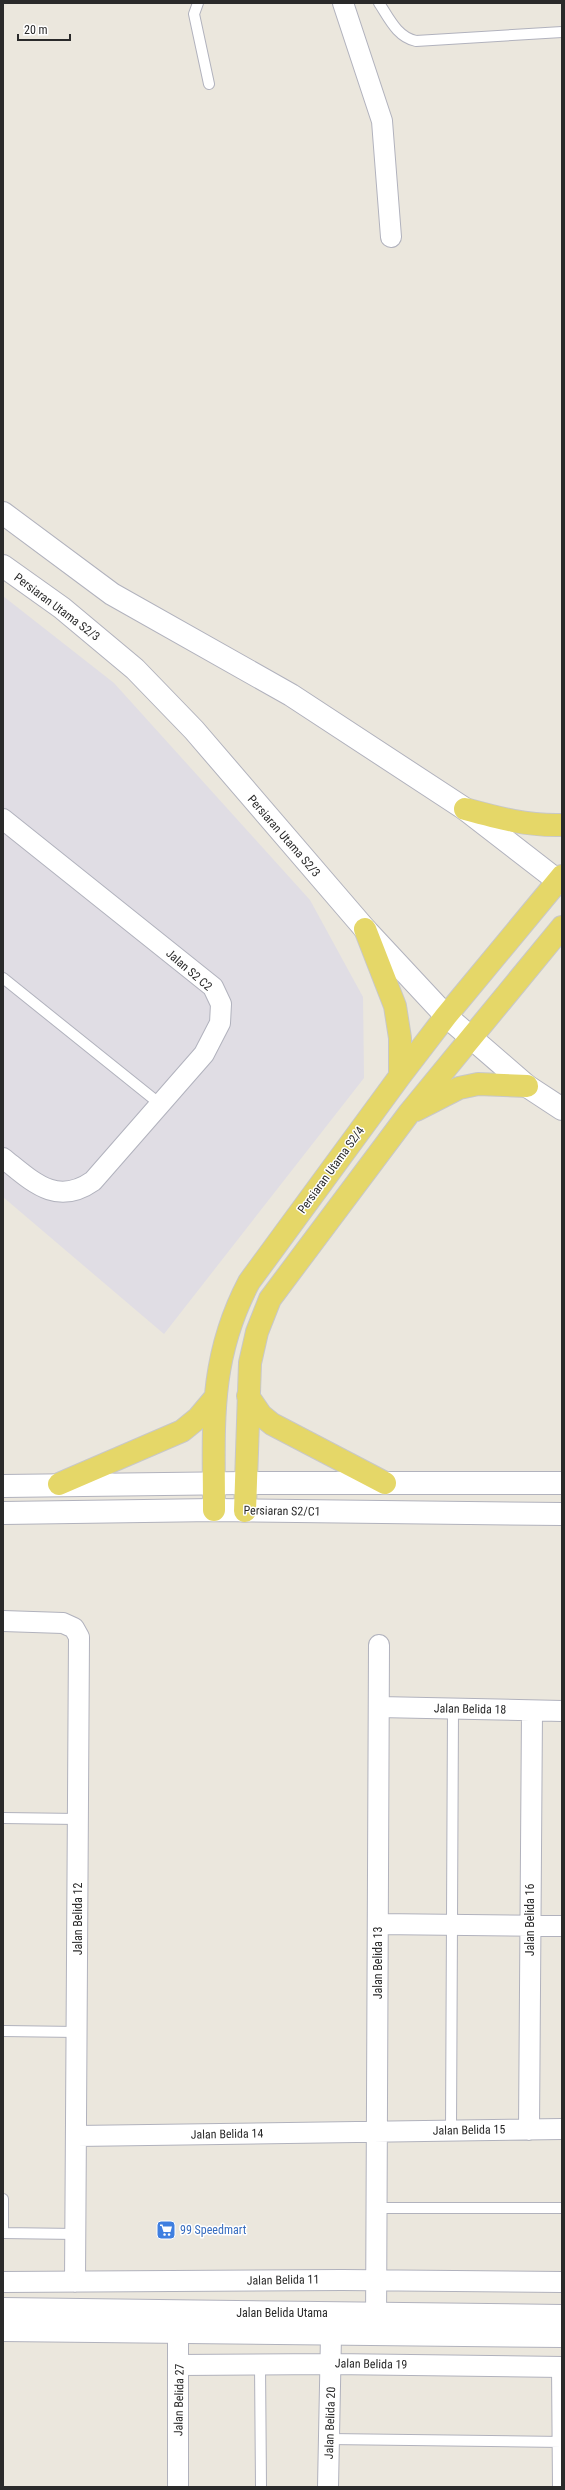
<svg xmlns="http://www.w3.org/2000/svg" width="565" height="2490" viewBox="0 0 565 2490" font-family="'Roboto Condensed',sans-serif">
<rect width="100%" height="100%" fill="#ebe7dd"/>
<path fill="#e0dde4" d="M3,596l111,87 196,217 53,97 1,81 -200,256 -161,-137z"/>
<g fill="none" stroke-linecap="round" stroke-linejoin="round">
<g stroke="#b1b2bd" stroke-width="12">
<path id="lane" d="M198,3l-4,11 15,70
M379,3c10,15 18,34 37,38l146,-9
M3,978l157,126
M3,1818l75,1
M3,2031l74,1
M451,2131l2,-422
M3,2199v34
M376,2208h186
M3,2233l73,1
M260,2364l1,123
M557,2367l1,120
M329,2439l233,3"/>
</g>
<g stroke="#b1b2bd" stroke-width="22">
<path id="street" d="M343,3l39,118 9,116
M3,819l210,168 8,17 -1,19 -16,31 -111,127c-37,26 -61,0 -90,-23
M3,1621l60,2 11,5 5,9 -4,645
M379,1707l183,4
M378,1924l184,2
M529,2130l3,-419
M77,2136l485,-7
M3,2282l339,-2 220,2
M376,2329l3,-684
M179,2365l153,-1 230,3
M178,2487v-172
M328,2487l3,-152"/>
</g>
<g stroke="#b1b2bd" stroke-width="24">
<path id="secondary" d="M3,513l109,81 179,101 174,114 97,75
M3,566l59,42 73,61 59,61 171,199 81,87 81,70 35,23
M3,1486l242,-3h317
M3,1513l211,-3 348,4
M3,2309l559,7
M3,2330l559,6"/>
</g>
<g stroke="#c8c8c8" stroke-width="24">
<path id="primary" d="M465,809c33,9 62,17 97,16
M365,929l30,77 5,32v38
M416,1110l43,-22 19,-4 49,2
M248,1396l13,19 11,9 113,59
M59,1484l123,-53 16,-13 16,-19
M214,1510c0,-85 -6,-150 35,-228l151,-206 46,-60 116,-140
M245,1511l5,-148 7,-31 13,-33 140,-187 152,-185"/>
</g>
<use href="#lane" stroke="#fff" stroke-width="10"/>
<use href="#street" stroke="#fff" stroke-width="20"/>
<use href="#secondary" stroke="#fff" stroke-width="22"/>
<use href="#primary" stroke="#e5d768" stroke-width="22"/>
</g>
<defs>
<g id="supermarket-square" transform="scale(1)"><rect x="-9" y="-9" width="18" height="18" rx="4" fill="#3f7fe0" stroke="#fff"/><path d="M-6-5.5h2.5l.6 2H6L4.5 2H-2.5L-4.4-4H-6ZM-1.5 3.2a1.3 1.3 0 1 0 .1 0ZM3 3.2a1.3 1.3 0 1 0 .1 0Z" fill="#fff"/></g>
</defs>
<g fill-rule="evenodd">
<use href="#supermarket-square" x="166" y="2230"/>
</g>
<g text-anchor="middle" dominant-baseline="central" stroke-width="3" stroke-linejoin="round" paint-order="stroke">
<g font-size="12" fill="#2a2a2a" stroke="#fff">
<text transform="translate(57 607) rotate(37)">Persiaran Utama S2/3</text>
<text transform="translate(284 836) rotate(49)">Persiaran Utama S2/3</text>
<text transform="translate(189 970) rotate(41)">Jalan S2 C2</text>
<text transform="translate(331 1170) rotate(-54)">Persiaran Utama S2/4</text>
<text transform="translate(282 1511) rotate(1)">Persiaran S2/C1</text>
<text transform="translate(470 1709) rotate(1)">Jalan Belida 18</text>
<text transform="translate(78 1919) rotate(-90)">Jalan Belida 12</text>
<text transform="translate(530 1920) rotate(-90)">Jalan Belida 16</text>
<text transform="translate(378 1963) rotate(-90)">Jalan Belida 13</text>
<text transform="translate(469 2130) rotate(-1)">Jalan Belida 15</text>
<text transform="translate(227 2134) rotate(-1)">Jalan Belida 14</text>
<text transform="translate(283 2280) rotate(-1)">Jalan Belida 11</text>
<text x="282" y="2313">Jalan Belida Utama</text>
<text transform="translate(371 2364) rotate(1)">Jalan Belida 19</text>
<text transform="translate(179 2400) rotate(-89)">Jalan Belida 27</text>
<text transform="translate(330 2423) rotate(-88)">Jalan Belida 20</text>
</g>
<g font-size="12" fill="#366cbe" stroke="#fff" text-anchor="start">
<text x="180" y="2230">99 Speedmart</text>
</g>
</g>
<rect width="565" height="2490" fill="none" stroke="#2a2a2a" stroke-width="8"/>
<path d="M18 34v6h52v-6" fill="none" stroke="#2a2a2a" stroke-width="2"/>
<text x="24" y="34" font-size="12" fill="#2a2a2a" stroke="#ffffff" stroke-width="3" paint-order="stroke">20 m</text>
</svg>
